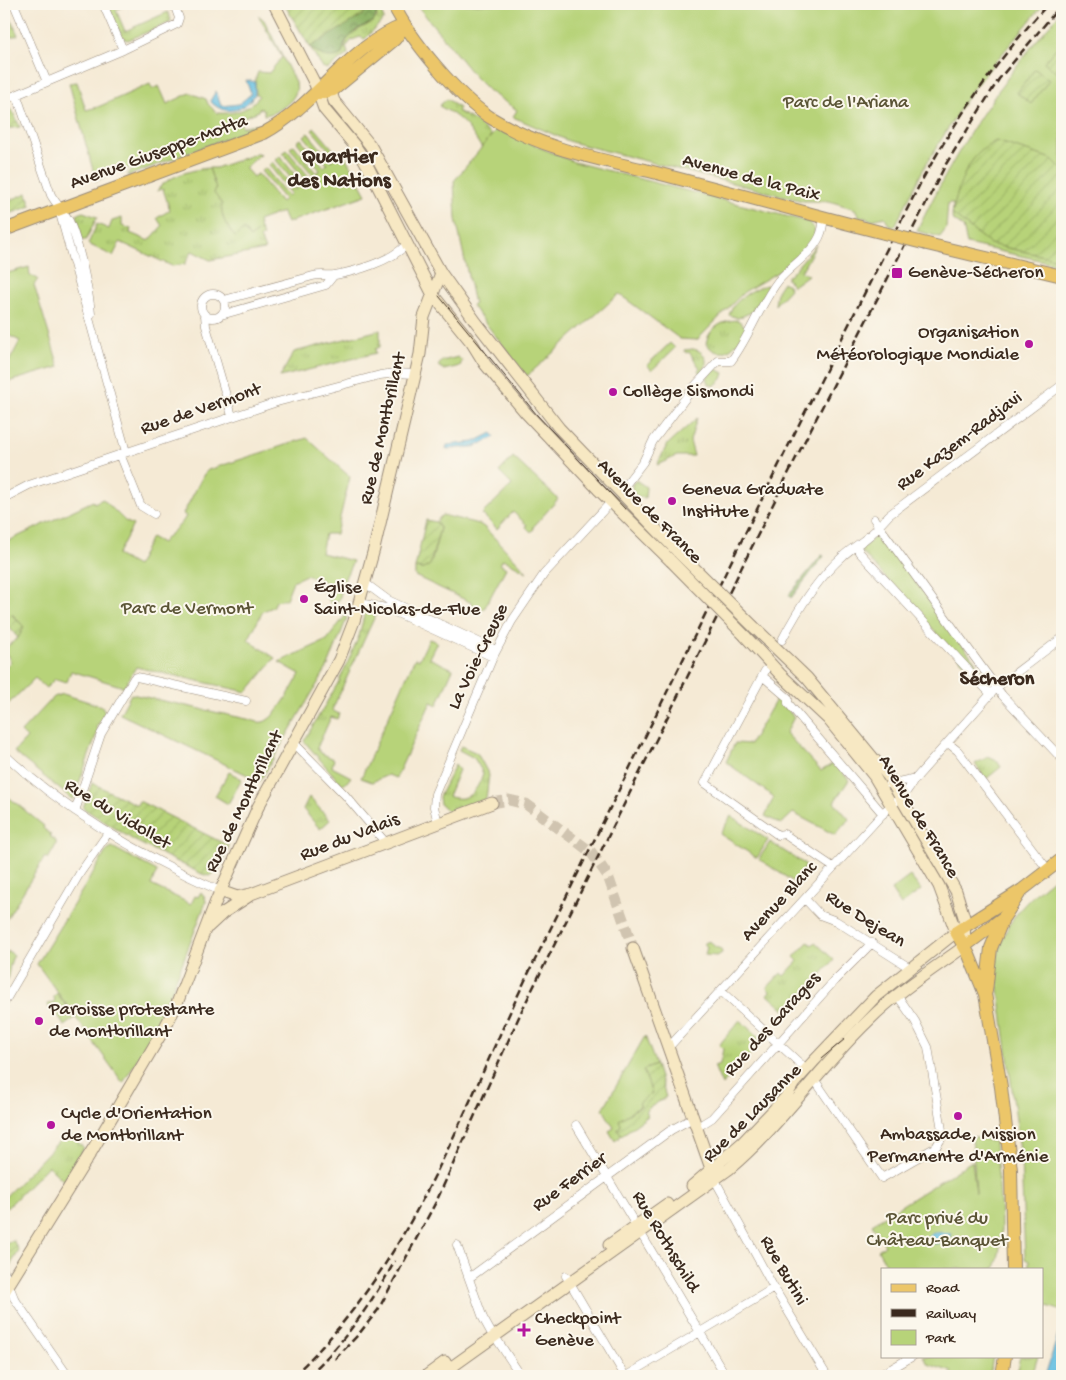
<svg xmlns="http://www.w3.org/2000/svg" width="1066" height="1380" viewBox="0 0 1066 1380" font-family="'Gochi Hand',sans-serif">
<defs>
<pattern id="grass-tufts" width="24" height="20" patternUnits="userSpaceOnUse" patternTransform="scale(1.25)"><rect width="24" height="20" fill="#b7d379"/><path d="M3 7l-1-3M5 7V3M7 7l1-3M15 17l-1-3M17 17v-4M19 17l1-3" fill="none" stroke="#9eb568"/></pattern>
<pattern id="forest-crowns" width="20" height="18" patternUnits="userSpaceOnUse" patternTransform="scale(1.25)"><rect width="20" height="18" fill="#91b569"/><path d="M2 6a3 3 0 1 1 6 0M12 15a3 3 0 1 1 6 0" fill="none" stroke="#789356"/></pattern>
<pattern id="garden-furrows" width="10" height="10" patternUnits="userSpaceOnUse" patternTransform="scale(1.25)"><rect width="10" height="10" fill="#b7d379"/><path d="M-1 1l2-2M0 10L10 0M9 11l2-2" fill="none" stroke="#9eb568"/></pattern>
</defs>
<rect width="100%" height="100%" fill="#fbf7ec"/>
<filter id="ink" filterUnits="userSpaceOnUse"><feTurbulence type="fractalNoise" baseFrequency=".02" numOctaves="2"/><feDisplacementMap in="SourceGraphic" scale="10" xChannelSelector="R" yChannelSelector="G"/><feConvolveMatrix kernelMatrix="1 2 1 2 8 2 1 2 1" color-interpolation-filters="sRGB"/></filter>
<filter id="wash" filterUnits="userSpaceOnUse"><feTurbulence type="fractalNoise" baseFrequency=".0096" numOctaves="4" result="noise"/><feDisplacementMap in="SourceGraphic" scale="20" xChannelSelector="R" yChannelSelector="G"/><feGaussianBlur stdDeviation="1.12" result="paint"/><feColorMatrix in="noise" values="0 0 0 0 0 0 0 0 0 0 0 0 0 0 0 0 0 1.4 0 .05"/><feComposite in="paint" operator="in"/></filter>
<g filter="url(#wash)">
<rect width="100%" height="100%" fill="#f5ead5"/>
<path fill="url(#grass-tufts)" stroke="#797e4c" d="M4,4l14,31 -14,4z
M107,4h22l-13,6 9,21 43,-19 3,8 -2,3 -41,17 -6,-2z
M375,4h3l6,15 -19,20 -5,-2 -8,3 -6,7 2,7 -20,15 -6,-2 -12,-20 13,9 22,-8c1,-19 23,-19 32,-31z
M447,99l12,9 -2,3 20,11 15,14 -11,11c-13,-21 -19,-29 -42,-41z
M209,168l7,20 -1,4 35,46 10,-9 3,7 -3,1 5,13 -55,10 -18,-9 -7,13 -13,2 -52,-24 -7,14 -25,-12 9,-20 12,5 3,-8 10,-3v8l9,3 -1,4 19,8 13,-15 -5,-8 13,-8 -7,-21 -6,2c8,-14 36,-22 52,-23z
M83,212l14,5 -11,23h-4l-5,-25z
M816,245l-15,27 7,3 -15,11 -6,-6v-4l3,-1z
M783,282l5,3 2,4 -15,16 2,-14z
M767,285l1,4 -16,23 -14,6 -9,-3c4,-14 24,-27 38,-30z
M738,320l9,8c-7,15 -26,37 -41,15 3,-15 17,-23 32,-23z
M380,330v17l-5,2 1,4 -96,24 14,-25z
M693,349c14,3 17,14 8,26l-3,-5 2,-2 -11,-16 -3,1 -2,-3z
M458,357l4,4 -2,5 -16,4 -6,-4 4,-5z
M716,369l8,4 -2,6 -8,7 -5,-2 -2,-7z
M697,418l-7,23 4,15h-17l-20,9 10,-20z
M636,480l10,7 -1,11 -9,-2 -4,-6v-6z
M370,611l6,3 -44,96 7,4 -2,5 -6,-2 -14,31 4,5 13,6 -2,8 19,10 -6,7h-4l-37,-43 34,-58 12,-26 9,-21 6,-24z
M461,746l16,7 12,22 -3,24 -30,11 -8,1 -8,-7 -1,-7 16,-32 4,5 -11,26c20,8 30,-6 35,-23l-9,-15 -15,-8z
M988,757l9,4 4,6 -15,12 -11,-15z
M309,797l21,23 -10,9 -17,-20z
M808,942l4,3 3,-3 19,18 -47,52 -20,-18 3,-3 -3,-3 14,-15 3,3 14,-15 -4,-4z
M57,993l18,25 -11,8 -9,-17 -6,-1 -1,-4 5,-1 2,-4 -2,-2z
M740,1020l22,21 -40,44 -8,-19 6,-2 3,-15 -4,-4z
M68,1132l16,16 -20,33 -16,-15 -44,45v-13z
M1020,1356h18l-6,20h-16z"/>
<path fill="url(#forest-crowns)" stroke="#667044" d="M329,4h46l2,7 -3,10 -18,9 -11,12 -3,12c-15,8 -27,-1 -36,-13z
M822,555l2,1 -33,42 -2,-3z"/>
<path fill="#b7d379" stroke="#797e4c" d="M416,4h628l-73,87 -46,75 -30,60 -6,-1 -4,-8 -13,3 -13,-4 -4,-7 -26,-8h-26l-232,-59 -58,-25 4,-7 -28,-19 -14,-14z
M1062,11v254l-95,-21 -4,-17 -11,-8 1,-16h-5l-2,26 -6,8 -23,-6c41,-85 82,-149 145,-220z
M258,15l6,5 32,64c4,15 -19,30 -32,31v-5l-4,-2 -3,4 -18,7 3,8 14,-3v3l-128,49v-3l9,-7 -2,-4 -12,11 -4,-3 -23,11 -27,-98 8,-1 9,28 12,-3 52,-23 2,5 7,-3 8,18 23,-11 16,6 2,5 9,9c17,1 31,-2 42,-17l-3,-2 -1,-14 3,-8 11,1 13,-16z
M315,128l23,27 4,-3 3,4 21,39 -79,28 -5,-11 -24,9 2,8 -10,9 -6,-9 -9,8c-8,-10 -15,-21 -13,-33l-8,-11 2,-5 -7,-20h7l42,-15 2,2 -15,13 8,9 5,-3 23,28 3,-3 -23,-28 4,-3 23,28 3,-3 -22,-28 3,-3 23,28 3,-3 -22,-27 4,-4 22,28 4,-3 -23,-28 4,-3 23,28 3,-3 -23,-27 4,-3 22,28 4,-3 -23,-28 4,-3 23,28 3,-3 -23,-28 4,-3 23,28 4,-4 -23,-27z
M497,129l77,33 235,60 5,6 1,9 -27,29 -44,26 -47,48 -17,-1 -61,-45 -92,82 -55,-70 2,-2 -18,-85 -2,-38z
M29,267l1,8 8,4 -4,6 25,82 -55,16v-12l16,-30 -16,-8v-59z
M307,438l43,39 -14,57h-11l-4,19 32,8 -8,17 -6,22 -8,4 -10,-18 2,-5 -17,-6 -13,6 -7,18 -10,2 -3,6 -10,4 -15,29 27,18 -28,34 -111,-25 -12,20 -53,-16 -4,11 -12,-3 -9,9 -11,-10 -31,30v-40l7,-6 -7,-13 14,-11 6,-11 -12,-13 -8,6v-77l89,-42 1,2 9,-4 22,22 8,4 -16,30 20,11 14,-29 11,6c7,-10 19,-16 24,-27l-3,-2 21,-40 4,-4z
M513,457l45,42 -25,28 1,2 -3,3 -5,-5 1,-2 -14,-13 -16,17 -15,-15 30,-29 -13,-13z
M442,515l37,9 5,3 43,45 -24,-13 -3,5 6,4 -22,41 -3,1 -10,-5 1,-2 -57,-27v-8l8,1 9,-9 8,-32 -4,-6z
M878,534l3,2 110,147 -4,5 -127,-138z
M345,616l2,2 -19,48 -68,115 -140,-67 11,-20 116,25c5,1 11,4 16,3 13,-3 31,-37 37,-48l-21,-12 48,-22z
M429,639l8,3 -8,16 24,11 -16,36 -6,-3 -35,76 -8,-3 -16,7 -11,-4 54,-120 4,2z
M63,694l39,12 4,9 -10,12 2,3 -25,70 -59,-48 13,-14 -6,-6 33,-35z
M777,698l17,19 -8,16 35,38 13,-8 15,17 -15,22 15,17 -14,16 -42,-22 -12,11 -16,-8 9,-19 -48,-35 9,-19 15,1z
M229,772l13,7 -14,25 -13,-8z
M6,795l38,31 -1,2 8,7 -1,1 6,5v4l-8,14 -3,-2 -2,3 -39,63v-126z
M731,816l37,24 -11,18 -37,-24z
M770,842l36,23 -11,18 -36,-24z
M112,847l45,24 -6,14 40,19 4,-8 3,1 3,-5 4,5 1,5 -47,121 -36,60 -86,-119 70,-114z
M1062,872v439l-20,-7v-35h-13v-8l-4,-2 -4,-101 -25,-191c6,-47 31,-68 66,-95z
M910,876l11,14 -20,15 -10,-15z
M710,941l5,6 6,2 1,4 -5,3 -12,-1 2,-8 -3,-4z
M8,951l6,4c-6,10 -4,21 -10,32v-29z
M645,1036l11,29 -12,5 8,23 -12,10 1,2 -21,15 1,5 -3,5 4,5 -7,6 -6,-10 5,-3 -11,-19z
M972,1136l23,6c2,29 13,104 -1,127h-105l-11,-19 7,-5 -13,-21 100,-63 4,32z
M923,1356h70l-3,20h-40l2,-4 -24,-8z"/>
<path fill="url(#garden-furrows)" stroke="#797e4c" d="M284,4h85l-6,11 -53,32z
M1057,47l5,4v15l-5,7 -13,-11z
M1035,69l14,11 -18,24 -14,-11z
M4,108l8,2 8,17 -16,2z
M996,141l56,18 10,10v91l-72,-16 -38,-30c8,-31 13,-57 44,-73z
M27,193l4,13 -27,10v-13z
M670,343l5,5 -23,22 -5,-5z
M426,520l10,2 4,6 -10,37 -7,4 -8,-1z
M11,614l13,13 -6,11 -9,-11 -5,6v-13z
M92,783l45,22 2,-4 90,45 -10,25 -10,5 -7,-2 -67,-33 -52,-33z
M656,1065l10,32 -20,13 2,6 -26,19 -4,-5 3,-5 -2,-5 22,-14 -2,-3 13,-10 -9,-23z
M13,1240l6,11 -10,16 -5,-6v-16z"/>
<path fill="#64bee1" stroke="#507480" d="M246,80l9,2v12c-11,17 -30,23 -45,7l6,-10 5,15 18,-2 12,-10z
M492,433l3,4 -21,10 -28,2 1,-4 27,-3z
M932,1232l18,1 1,2 -4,7 -13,2 -6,-6z
M1062,1322v54h-17z"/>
</g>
<g filter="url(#ink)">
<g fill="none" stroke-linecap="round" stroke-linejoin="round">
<path stroke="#d0c4b0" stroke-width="11" stroke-dasharray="11 5.5" stroke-linecap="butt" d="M492,803l17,-3 17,4 65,48 17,24 25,72"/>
<g stroke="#988a7a" stroke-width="9">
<path id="street" d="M14,4l33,78
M103,4l20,46
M17,96l34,99c5,9 16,20 19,28 9,21 19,68 21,91
M4,100l119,-50 54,-26 2,-6 -5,-14
M59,210l67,242
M201 306a12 12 0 1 1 24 0a12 12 0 1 1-24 0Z
M224,300l89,-24c8,-2 15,0 22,-1 22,-4 56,-14 71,-30
M205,315l1,11 26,90
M221,315l105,-30 8,-10
M120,454l21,52 13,8
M620,492l23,-30 10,-21 40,-53 25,-27h13c19,-25 28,-55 47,-80 12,-15 37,-29 43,-48 2,-5 2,-11 3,-15
M4,498l25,-13 248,-83 103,-27 16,-2 18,1
M874,519l5,7 10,-11 173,-130
M857,546l2,6 128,138
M365,583l23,17 108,50
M359,603l27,5 107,49
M782,640c16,-31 35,-61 61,-84 12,-11 26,-17 36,-30l123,169 60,64
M765,671l-60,112 73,52 6,-1 49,33
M766,679l22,19v5l95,111
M293,742l52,53 41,48
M948,743l10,8 90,119
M4,754c63,59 138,102 216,137
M889,784l27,-6
M75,811l26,-77 33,-56 3,-1 109,24
M438,823l-4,-16 1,-13 58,-137 19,-36 32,-47 67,-72
M805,899l15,16 16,6 74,47
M721,991l85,78
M4,1003l76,-130 28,-40
M668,1048l219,-239 17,-14 12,-17 81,-91 65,-49
M814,1079l68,99 54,-31 5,-8 1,-9 -14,-83 -13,-26 -18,-26
M576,1125l150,251
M696,1128l16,-10 123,-138 37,-37
M715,1180l59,108 53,88
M457,1245l26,73 10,18
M4,1272l10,26 54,78
M566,1276l59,100
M469,1278l202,-148 22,-12
M494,1335l27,41
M626,1376l148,-88
M879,1376l34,-20"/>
</g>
<g stroke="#988a7a" stroke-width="13">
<path id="secondary" d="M274,4l41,80 9,25 31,37 10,15 68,134 39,48 13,21 41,49 72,76 73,72
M333,90l-1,5 2,6 36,44 71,128 35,49 83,106 119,124
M220,891l17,6 14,-3 241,-91
M208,927l15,-14 26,-17
M633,948l81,229
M692,1186l50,-43 43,-45 9,-15 19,-21 63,-66 80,-64 -17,-46 -65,-110 -46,-57 -48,-45 -35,-38
M609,1245l58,-41
M4,1292l89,-143 71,-120 12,-23 40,-105 42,-94 81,-147 15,-39 20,-72 46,-195 4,-37 17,-44
M426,1376l19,-14
M439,1376l290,-207c52,-44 90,-101 139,-148 29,-29 64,-51 97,-75l-1,-29 -8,-26 -68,-115 -81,-98 -53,-51"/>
</g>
<g stroke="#988a7a" stroke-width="14">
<path id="primary" d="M393,4c17,35 65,93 98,114 49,30 103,40 158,53 78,20 156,42 235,62
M318,93l15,-3 62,-51 10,-14
M4,230l260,-97c52,-28 86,-89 141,-108
M927,244l135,32
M965,946l39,-29 15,-23
M986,991l5,-43 11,-27
M1013,1269l-2,-99 -10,-83 -16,-93 -16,-39 -13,-23 66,-42 40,-31
M1002,1376l3,-20"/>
</g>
<use href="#street" stroke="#fff" stroke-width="8"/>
<use href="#secondary" stroke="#f7e8c3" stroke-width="11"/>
<use href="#primary" stroke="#ecc669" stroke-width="12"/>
<path stroke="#3b2a1e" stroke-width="1" d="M439,296l98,119 88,94
M821,1059l24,-20"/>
<path stroke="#3b2a1e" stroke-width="2.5" stroke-dasharray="8 4" stroke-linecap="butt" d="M335,1359l23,-24 20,-25 59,-110 85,-190 271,-546 153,-300 53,-85 63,-75
M293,1376c122,-114 169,-269 241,-414 129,-260 255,-522 387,-780 36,-65 77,-123 127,-178
M308,1376c36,-33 63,-72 87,-115"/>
<g stroke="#988a7a" stroke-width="13" stroke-linecap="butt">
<path id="secondary-bridge" d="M678,552l76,75
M671,561l74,75"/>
</g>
<g stroke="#988a7a" stroke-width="14" stroke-linecap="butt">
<path id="primary-bridge" d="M884,233l43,11"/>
</g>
<use href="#secondary-bridge" stroke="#f7e8c3" stroke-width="11"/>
<use href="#primary-bridge" stroke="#ecc669" stroke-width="12"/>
</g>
</g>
<g fill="#b5179e" stroke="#fbf7ec" stroke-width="2">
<rect x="891" y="267" width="12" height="12" rx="2.5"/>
<circle cx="1029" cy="344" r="5"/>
<circle cx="613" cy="392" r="5"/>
<circle cx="672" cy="501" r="5"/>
<circle cx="304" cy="599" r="5"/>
<circle cx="39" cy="1021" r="5"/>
<circle cx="958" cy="1116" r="5"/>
<circle cx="51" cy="1125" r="5"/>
<path d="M521.5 1322.5h5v5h5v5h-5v5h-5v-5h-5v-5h5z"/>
</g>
<g text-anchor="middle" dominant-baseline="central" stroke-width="4" stroke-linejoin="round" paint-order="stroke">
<g font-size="19" fill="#5a5435" stroke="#fbf7ec">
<text x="846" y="103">Parc de l'Ariana</text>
<text x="187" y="609">Parc de Vermont</text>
<text x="937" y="1219">Parc privé du<tspan x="937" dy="22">Château-Banquet</tspan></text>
</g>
<g font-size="19" fill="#3b2a1e" stroke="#fbf7ec">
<text transform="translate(159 153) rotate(-20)">Avenue Giuseppe-Motta</text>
<text transform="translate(751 179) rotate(15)">Avenue de la Paix</text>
<text transform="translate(201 410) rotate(-19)">Rue de Vermont</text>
<text transform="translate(384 429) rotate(-77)">Rue de Montbrillant</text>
<text transform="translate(960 442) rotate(-37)">Rue Kazem-Radjavi</text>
<text transform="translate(649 512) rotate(45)">Avenue de France</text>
<text transform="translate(479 657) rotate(-64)">La Voie-Creuse</text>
<text transform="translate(245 802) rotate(-64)">Rue de Montbrillant</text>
<text transform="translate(117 815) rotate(31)">Rue du Vidollet</text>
<text transform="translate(918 817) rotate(59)">Avenue de France</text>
<text transform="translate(350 838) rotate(-21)">Rue du Valais</text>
<text transform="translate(780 902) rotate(-47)">Avenue Blanc</text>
<text transform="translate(865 920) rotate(32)">Rue Dejean</text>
<text transform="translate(773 1025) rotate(-48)">Rue des Garages</text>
<text transform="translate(753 1114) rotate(-45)">Rue de Lausanne</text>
<text transform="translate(570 1183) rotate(-36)">Rue Ferrier</text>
<text transform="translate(665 1242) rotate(59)">Rue Rothschild</text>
<text transform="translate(783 1271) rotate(60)">Rue Butini</text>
</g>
<g font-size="19" fill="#3b2a1e" stroke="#fbf7ec" text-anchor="start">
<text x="908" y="273">Genève-Sécheron</text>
<text x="1019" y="333" text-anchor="end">Organisation<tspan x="1019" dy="22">Météorologique Mondiale</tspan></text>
<text x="623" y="392">Collège Sismondi</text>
<text x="682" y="490">Geneva Graduate<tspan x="682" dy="22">Institute</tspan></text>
<text x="314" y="588">Église<tspan x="314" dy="22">Saint-Nicolas-de-Flue</tspan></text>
<text x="49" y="1010">Paroisse protestante<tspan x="49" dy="22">de Montbrillant</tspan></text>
<text x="61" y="1114">Cycle d'Orientation<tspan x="61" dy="22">de Montbrillant</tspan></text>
<text x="958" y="1135" text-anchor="middle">Ambassade, Mission<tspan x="958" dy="22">Permanente d'Arménie</tspan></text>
<text x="535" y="1319">Checkpoint<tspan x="535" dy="22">Genève</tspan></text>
</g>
<g font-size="20" font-weight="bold" fill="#3b2a1e" stroke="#fbf7ec">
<text x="997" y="680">Sécheron</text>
</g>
<g font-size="21" font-weight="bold" fill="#3b2a1e" stroke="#fbf7ec">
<text x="339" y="158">Quartier<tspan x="339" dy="24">des Nations</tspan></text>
</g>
</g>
<rect width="1066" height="1380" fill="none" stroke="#fbf7ec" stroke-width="20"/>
<rect x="881" y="1268" width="162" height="90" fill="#fbf7ec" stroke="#aea59a"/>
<rect x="891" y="1284" width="25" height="8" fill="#ecc669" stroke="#aea59a"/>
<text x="926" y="1292" font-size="15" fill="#3b2a1e">Road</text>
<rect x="891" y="1309" width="25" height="8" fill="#3b2a1e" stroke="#aea59a"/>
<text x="926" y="1318" font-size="15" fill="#3b2a1e">Railway</text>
<rect x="891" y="1330" width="25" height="15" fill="#b7d379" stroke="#aea59a"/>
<text x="926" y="1342" font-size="15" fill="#3b2a1e">Park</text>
</svg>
